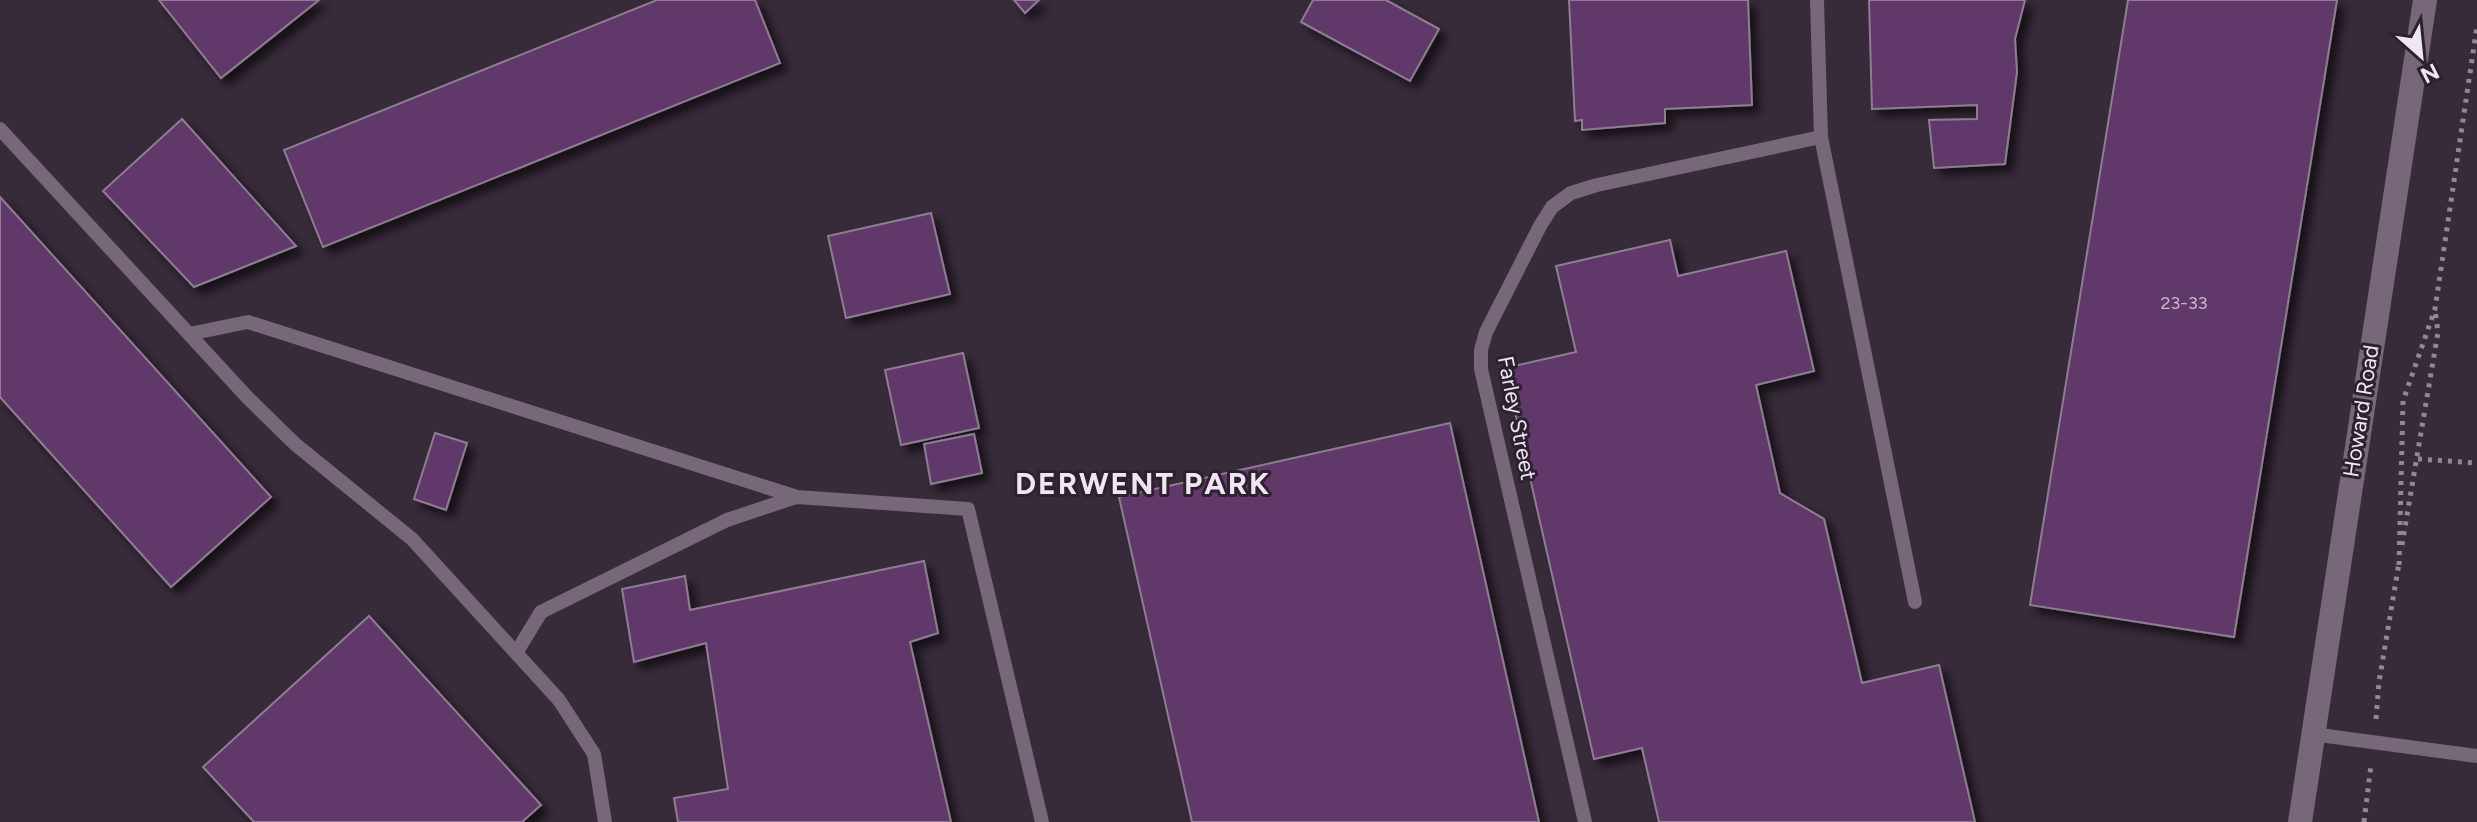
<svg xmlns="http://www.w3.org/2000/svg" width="2477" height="822" viewBox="0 0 2477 822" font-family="Figtree,sans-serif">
<defs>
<filter id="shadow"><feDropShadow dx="7" dy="7" stdDeviation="4" flood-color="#0009"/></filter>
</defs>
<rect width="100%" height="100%" fill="#372a39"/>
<path fill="#613769" stroke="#8d7d90" stroke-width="2" filter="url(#shadow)" d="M159,0h160l-98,78z
M657,0h98l25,63 -457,184 -39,-97z
M1014,0h25l-14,13z
M1313,0h73l53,29 -29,52 -109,-59z
M1569,0h179l4,105 -87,4v14l-83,7v-10l-7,1z
M1869,0h156l-10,39 2,33 -12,92 -71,4 -5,-48 48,-1v-14l-105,4z
M2128,0h209l-103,637 -204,-32z
M182,119l114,127 -102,41 -91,-96z
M0,197l271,300 -100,90 -171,-190z
M931,213l19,81 -104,24 -18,-82z
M1670,240l8,36 108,-25 28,120 -58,14 24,108 44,26 38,164 77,-18 36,157h-316l-17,-74 -48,11 -89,-391 71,-16 -20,-86z
M963,353l16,75 -78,17 -16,-75z
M1450,423l89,399h-347l-73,-325z
M435,433l32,10 -21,67 -32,-11z
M974,434l8,39 -51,11 -7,-40z
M924,561l14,72 -28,9 41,180h-273l-4,-24 54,-9 -22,-146 -72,19 -12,-73 63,-13 5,34z
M369,616l172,189 -19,17h-268l-51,-55z"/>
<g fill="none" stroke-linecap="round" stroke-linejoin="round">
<path stroke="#928794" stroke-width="5" stroke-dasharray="4 6" stroke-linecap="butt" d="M2418,459l59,4
M2402,545l36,-213 -3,-22
M2399,565l4,-164 32,-92 42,-283
M2376,719l3,-37 20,-119
M2364,822l7,-57"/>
<path stroke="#766779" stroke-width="14" d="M0,129l189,205 59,-12 549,175 171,12 74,313
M1821,137l94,465
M189,334l58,63 48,47 117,95 147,161 35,54 11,68
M516,653l25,-41 186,-92 69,-23
M2312,734l165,22
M1585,822l-104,-453v-19l5,-18 54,-106 12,-19 19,-14 26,-8 224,-48 -4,-137"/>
<path stroke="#766779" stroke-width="24" d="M2300,822l125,-822"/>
</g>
<g text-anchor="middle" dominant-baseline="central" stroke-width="6" stroke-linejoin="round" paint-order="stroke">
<g font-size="18" fill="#cbbace">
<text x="2184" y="303">23-33</text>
</g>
<g font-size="22" fill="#eee6f0" stroke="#2d202f">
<text transform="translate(2361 411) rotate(-81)">Howard Road</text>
<text transform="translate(1517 418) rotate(79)">Farley Street</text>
</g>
<g font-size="30" font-weight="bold" letter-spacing="2" fill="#eee6f0" stroke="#2d202f">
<text x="1143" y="483">DERWENT PARK</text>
</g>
</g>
<g transform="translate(2421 56) rotate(153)" stroke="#2d202f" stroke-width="6" paint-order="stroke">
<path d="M0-6L14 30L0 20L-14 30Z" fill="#eee6f0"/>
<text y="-12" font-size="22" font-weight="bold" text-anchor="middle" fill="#eee6f0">N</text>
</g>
</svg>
